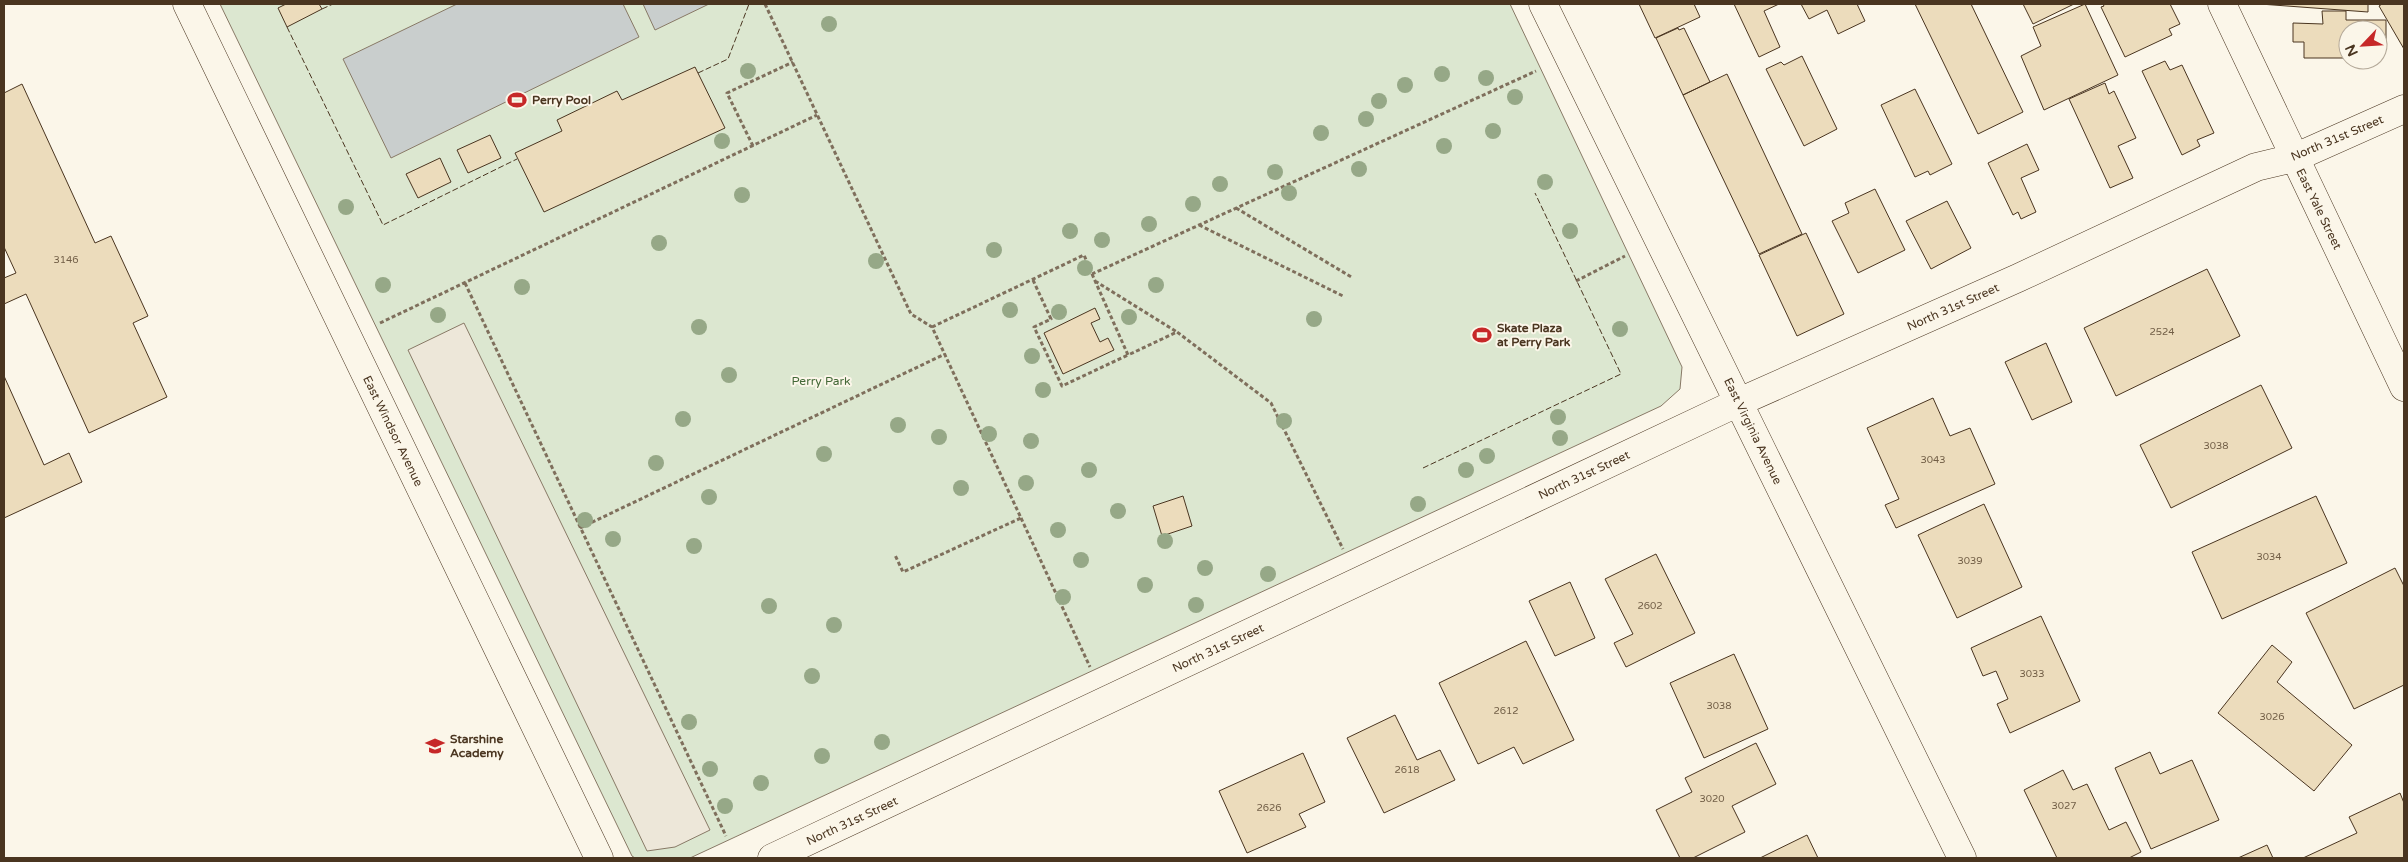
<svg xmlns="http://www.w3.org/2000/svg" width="2408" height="862" viewBox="0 0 2408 862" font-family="'Varela Round',sans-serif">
<rect width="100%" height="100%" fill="#fbf6e9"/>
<path fill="#dce7d0" stroke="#887966" d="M220,4h1290l172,363 -2,22 -19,17 -971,452h-55l-3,-2z"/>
<path fill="#ede7d9" stroke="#887966" d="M464,323l246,507 -35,17 -28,4 -239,-501z"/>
<path fill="#c9cecd" stroke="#887966" d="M457,4h166l16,33 -248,121 -48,-99z
M643,4h66l-54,26z"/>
<path fill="#ecdcbc" stroke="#4a3520" d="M286,4h33l3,5 -35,18 -9,-19z
M1639,4h55l6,13 -45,21z
M1734,4h45l-15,7 16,36 -21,10z
M1801,4h56l8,17 -27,13 -11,-24 -18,9z
M1915,4h56l52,108 -45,22z
M2023,4h51l-41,20z
M2085,4l33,71 -74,35 -23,-54 20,-10 -8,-19z
M2103,4h67l10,20 -11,5 3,6 -47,22 -24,-50 3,-1z
M2260,4h108v8z
M2382,4h22v45l-25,-43z
M2322,11h24v9h40v25h-8v-15h-30v28h-44v-16h-11v-19l30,1z
M1678,28l1,2 5,-2 26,54 -27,13 -27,-57z
M1802,56l35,73 -33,17 -38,-77 15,-7 3,3z
M2165,61l5,9 12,-5 32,68 -17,7 3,6 -18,9 -40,-84z
M695,67l30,61 -181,84 -29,-59 47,-22 -5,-11 60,-29 5,9z
M1727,74l75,160 -43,20 -76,-159z
M2105,83l4,11 5,-3 22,47 -18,8 15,32 -23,10 -41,-89z
M22,84l73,159 16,-7 37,80 -15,7 34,74 -78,36 -63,-139 -22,10v-26l12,-5 -12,-26v-154z
M1915,89l37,75 -22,11 -2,-4 -13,6 -34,-72z
M490,135l11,23 -33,15 -11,-23z
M2027,144l12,26 -18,8 15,34 -15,7 -3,-7 -5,3 -25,-52z
M440,158l11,24 -33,16 -12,-24z
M1875,189l30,61 -47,23 -26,-52 17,-8 -4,-10z
M1947,201l24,47 -40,21 -25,-48z
M1806,233l38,81 -47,22 -38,-81z
M2207,269l33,67 -124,60 -32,-68z
M1095,308l5,11 -9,4 9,19 8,-4 6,12 -51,24 -19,-41z
M2046,343l26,59 -40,18 -27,-58z
M4,376l40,89 25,-12 13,29 -78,36z
M2261,385l31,63 -121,60 -31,-63z
M1933,398l17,38 20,-8 25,56 -99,44 -11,-23 14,-6 -32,-71z
M1183,496l9,30 -30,10 -9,-30z
M2316,496l31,67 -125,56 -30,-67z
M1984,504l38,83 -65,31 -39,-83z
M1656,554l39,79 -69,34 -12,-24 19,-9 -28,-55z
M2395,568l9,18v99l-50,24 -48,-96z
M1570,582l25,56 -40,18 -26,-55z
M2041,616l39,85 -70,32 -13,-29 11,-5 -12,-28 -13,5 -12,-28z
M1526,641l48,99 -51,24 -9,-17 -36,17 -39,-81z
M2272,645l20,17 -15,20 75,63 -38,46 -96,-78z
M1734,654l34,75 -64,29 -34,-75z
M1395,715l22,45 23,-10 15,30 -71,33 -37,-75z
M1756,743l20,41 -44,22 13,26 -52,26h-13l-24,-48 36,-18 -7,-14z
M2150,752l10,22 32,-14 27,60 -68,29 -36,-81z
M1303,753l22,49 -26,12 7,13 -59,26 -28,-62z
M2063,770l10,20 14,-6 22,46 17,-8 15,30 -12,6h-72l-33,-68z
M2400,793l4,10v55h-101l54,-25 -8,-16z
M1807,835l11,23h-58z
M2267,845l6,13h-35z"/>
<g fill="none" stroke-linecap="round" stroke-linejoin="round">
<g stroke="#4a3520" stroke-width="29">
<path id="street" d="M187,4l412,854
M1543,4l419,854
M2222,4l182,383
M772,858l967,-456 279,-124 238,-111 38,-9 110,-49"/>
</g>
<path stroke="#7f6f5c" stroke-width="3" stroke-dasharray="4 2.5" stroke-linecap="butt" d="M765,4l146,310 21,13 89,191 -118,54 -8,-17
M753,146l-26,-53 66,-31
M1236,208l117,70
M1199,225l144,71
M1092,274l36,81 49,-23 94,71 72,146
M1033,280l18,39 -17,8 28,59 66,-31
M1095,281l82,51
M1576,281l49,-25
M465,283l261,553
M380,323l437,-208
M932,327l152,-72 8,19 444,-203
M1021,518l69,149
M580,528l365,-174"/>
<use href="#street" stroke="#fbf6e9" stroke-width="28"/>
<path stroke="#4a3520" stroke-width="1" stroke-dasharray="6 2.5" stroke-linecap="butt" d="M322,9l11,-5
M287,27l96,198 134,-66
M698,73l30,-14 21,-55
M1423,468l198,-94 -86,-181"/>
</g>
<g fill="#96a887">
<circle cx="829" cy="24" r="8"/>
<circle cx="748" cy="71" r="8"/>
<circle cx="1442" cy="74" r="8"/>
<circle cx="1486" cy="78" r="8"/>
<circle cx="1405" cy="85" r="8"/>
<circle cx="1515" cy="97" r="8"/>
<circle cx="1379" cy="101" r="8"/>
<circle cx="1366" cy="119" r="8"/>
<circle cx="1493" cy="131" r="8"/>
<circle cx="1321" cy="133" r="8"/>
<circle cx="722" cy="141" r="8"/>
<circle cx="1444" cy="146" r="8"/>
<circle cx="1359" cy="169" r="8"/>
<circle cx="1275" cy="172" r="8"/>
<circle cx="1545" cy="182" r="8"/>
<circle cx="1220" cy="184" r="8"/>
<circle cx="1289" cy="193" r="8"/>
<circle cx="742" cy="195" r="8"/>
<circle cx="1193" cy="204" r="8"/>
<circle cx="346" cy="207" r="8"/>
<circle cx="1149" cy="224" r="8"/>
<circle cx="1070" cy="231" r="8"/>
<circle cx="1570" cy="231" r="8"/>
<circle cx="1102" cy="240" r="8"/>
<circle cx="659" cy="243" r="8"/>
<circle cx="994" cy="250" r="8"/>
<circle cx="876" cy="261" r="8"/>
<circle cx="1085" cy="268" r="8"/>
<circle cx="383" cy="285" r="8"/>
<circle cx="1156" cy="285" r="8"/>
<circle cx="522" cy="287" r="8"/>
<circle cx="1010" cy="310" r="8"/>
<circle cx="1059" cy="312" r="8"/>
<circle cx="438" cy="315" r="8"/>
<circle cx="1129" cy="317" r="8"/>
<circle cx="1314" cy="319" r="8"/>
<circle cx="699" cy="327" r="8"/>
<circle cx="1620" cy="329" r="8"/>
<circle cx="1032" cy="356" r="8"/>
<circle cx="729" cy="375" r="8"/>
<circle cx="1043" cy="390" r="8"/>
<circle cx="1558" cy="417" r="8"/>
<circle cx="683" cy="419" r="8"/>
<circle cx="1284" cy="421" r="8"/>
<circle cx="898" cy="425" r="8"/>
<circle cx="989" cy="434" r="8"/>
<circle cx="939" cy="437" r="8"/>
<circle cx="1560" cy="438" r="8"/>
<circle cx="1031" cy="441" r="8"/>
<circle cx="824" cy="454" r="8"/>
<circle cx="1487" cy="456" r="8"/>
<circle cx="656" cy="463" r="8"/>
<circle cx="1089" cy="470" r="8"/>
<circle cx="1466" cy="470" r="8"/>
<circle cx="1026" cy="483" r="8"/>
<circle cx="961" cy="488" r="8"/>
<circle cx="709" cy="497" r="8"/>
<circle cx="1418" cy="504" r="8"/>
<circle cx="1118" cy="511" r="8"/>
<circle cx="585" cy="520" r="8"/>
<circle cx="1058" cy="530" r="8"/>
<circle cx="613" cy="539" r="8"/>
<circle cx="1165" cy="541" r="8"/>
<circle cx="694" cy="546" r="8"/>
<circle cx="1081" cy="560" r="8"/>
<circle cx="1205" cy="568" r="8"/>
<circle cx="1268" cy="574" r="8"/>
<circle cx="1145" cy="585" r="8"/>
<circle cx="1063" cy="597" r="8"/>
<circle cx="1196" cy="605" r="8"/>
<circle cx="769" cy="606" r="8"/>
<circle cx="834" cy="625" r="8"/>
<circle cx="812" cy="676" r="8"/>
<circle cx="689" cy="722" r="8"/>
<circle cx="882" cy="742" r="8"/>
<circle cx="822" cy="756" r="8"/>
<circle cx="710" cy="769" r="8"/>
<circle cx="761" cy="783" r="8"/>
<circle cx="725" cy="806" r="8"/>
</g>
<defs>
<g id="stadium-bare" transform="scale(1.5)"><path d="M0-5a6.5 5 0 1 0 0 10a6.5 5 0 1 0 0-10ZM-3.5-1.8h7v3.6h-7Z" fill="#c62828" stroke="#fbf6e9" stroke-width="2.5" paint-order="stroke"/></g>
<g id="school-bare" transform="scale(1.5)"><path d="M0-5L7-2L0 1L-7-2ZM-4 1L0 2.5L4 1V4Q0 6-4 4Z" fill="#c62828" stroke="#fbf6e9" stroke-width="2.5" paint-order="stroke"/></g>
</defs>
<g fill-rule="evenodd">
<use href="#stadium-bare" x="517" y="100"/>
<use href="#stadium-bare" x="1482" y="335"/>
<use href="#school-bare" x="435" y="746"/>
</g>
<g text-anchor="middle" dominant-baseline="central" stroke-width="4" stroke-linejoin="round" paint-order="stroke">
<g font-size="10" fill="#725f47">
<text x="66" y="260">3146</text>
<text x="2162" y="332">2524</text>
<text x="2216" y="446">3038</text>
<text x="1933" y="460">3043</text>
<text x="2269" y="557">3034</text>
<text x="1970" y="561">3039</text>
<text x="1650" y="606">2602</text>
<text x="2032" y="674">3033</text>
<text x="1719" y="706">3038</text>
<text x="1506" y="711">2612</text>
<text x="2272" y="717">3026</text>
<text x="1407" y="770">2618</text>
<text x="1712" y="799">3020</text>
<text x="2064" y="806">3027</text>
<text x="1269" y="808">2626</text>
</g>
<g font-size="12" font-weight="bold" fill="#4a3520" stroke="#fbf6e9" text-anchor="start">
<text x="532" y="100">Perry Pool</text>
<text x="1497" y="328">Skate Plaza<tspan x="1497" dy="14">at Perry Park</tspan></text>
<text x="450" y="739">Starshine<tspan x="450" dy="14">Academy</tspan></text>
</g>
<g font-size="12" fill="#4a3520" stroke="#fbf6e9">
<text transform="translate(2337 138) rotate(-23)">North 31st Street</text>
<text transform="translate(2319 209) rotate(64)">East Yale Street</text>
<text transform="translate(1953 307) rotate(-24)">North 31st Street</text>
<text transform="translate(393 431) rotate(64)">East Windsor Avenue</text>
<text transform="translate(1753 431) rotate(64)">East Virginia Avenue</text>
<text transform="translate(1584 475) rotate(-25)">North 31st Street</text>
<text transform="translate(1218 648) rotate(-25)">North 31st Street</text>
<text transform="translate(852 821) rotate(-25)">North 31st Street</text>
</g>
<g font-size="12" fill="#436837" stroke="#fbf6e9">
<text x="821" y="381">Perry Park</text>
</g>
</g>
<rect width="2408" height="862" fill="none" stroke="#4a3520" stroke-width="10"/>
<g transform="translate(2363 45) rotate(245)"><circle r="24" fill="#fbf6e9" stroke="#b4a999"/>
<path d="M0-4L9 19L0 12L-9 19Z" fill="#c62828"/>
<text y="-8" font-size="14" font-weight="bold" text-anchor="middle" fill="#4a3520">N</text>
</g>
</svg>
